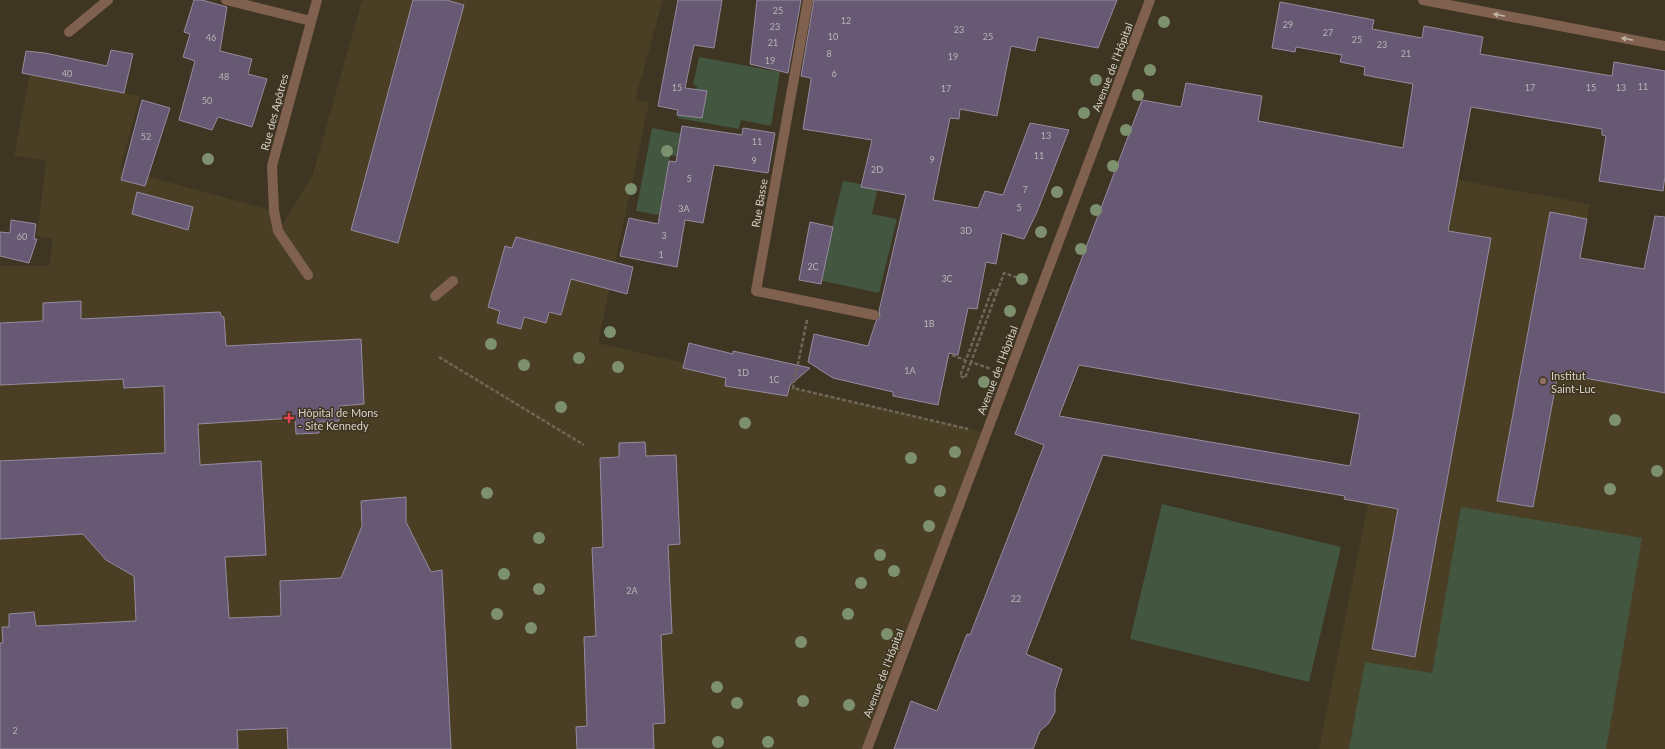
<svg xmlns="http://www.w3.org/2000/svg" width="1665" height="749" viewBox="0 0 1665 749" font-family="Lato,sans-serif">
<rect width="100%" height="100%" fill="#3e3522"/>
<path fill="#4a3f24" d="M362,0h301l-28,100 14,3 -51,240 388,90 -119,316h-867v-483h49l4,-27 -16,-3 9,-76 -32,-4 16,-82 110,22 -20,73 154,42 4,20 34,-54z
M1458,180l132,24 -10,54 85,15v476h-346l49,-245 30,5z"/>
<path fill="#425640" d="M699,57l81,15 -9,54 -30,-6 -2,9 -61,-11 4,-23 13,2 2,-11 -4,-1z
M652,128l70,13 -4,23 -48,-9 -11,60 -23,-4z
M843,181l35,6 -6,27 25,5 -18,74 -60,-13z
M1162,504l179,43 -32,135 -179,-43z
M1461,507l181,31 -36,211h-257l16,-87 67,11z"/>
<path fill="#675874" stroke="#968ba0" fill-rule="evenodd" d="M194,0h8l25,7 -7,44 32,8 -4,15 19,5 -15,48 -34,-10 -6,13 -33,-10 16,-59 -12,-4 7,-23 -6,-2z
M413,0h33l18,5 -66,238 -47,-13z
M678,0h44l-8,48 -20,-3 -9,43 22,3 -5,27 -25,-3 1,-5 -20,-4z
M757,0h44l-13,73 -38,-9z
M814,0h303l-19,48 -60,-11 -3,14 -24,-5 -14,70 -37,-7 -1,10 -9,-1 -17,82 45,8 7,-17 18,4 27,-72 39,7 -32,82 -13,27 -22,-6 -6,31 -10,-2 -9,47 -9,-1 -10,47 -9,-2 -11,52 -45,-9v-4l-60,-14 -25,-16 6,-28 54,12 8,-25 4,-4 -1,-6 27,-116 -45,-8 11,-47 -69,-11 8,-49v-2l-10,-2z
M1280,2l94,18 -2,9 50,9 2,-12 59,11 -3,17 132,22 2,-14 51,9v105l-2,15 -64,-10 7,-45 -4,-1v-6l-131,-22 -23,124 43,7 -76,419 -43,-8 26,-140 -54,-10 1,-3 -242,-41 -77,199 36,15 -7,22v21l-6,11 -9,8 -7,18h-139l17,-48 26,10 30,-77 3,1 74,-190 -29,-11 127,-334 39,7 5,-24 76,13 -4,25 145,27 10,-64 -49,-9 1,-8 -25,-5 2,-7 -46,-8 -1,5 -23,-4zM1079,365l281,49 -10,52 -291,-50z
M111,50l22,4 -9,39 -102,-20 4,-22 19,2 62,13z
M142,100l28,8 -25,78 -24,-6z
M682,126l60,9 1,-7 32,5 -7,40 -54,-8 -11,58 -18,-3 -8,47 -57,-11 9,-38 29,6 11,-63 7,1z
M137,192l56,15 -5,23 -56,-16z
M1550,212l37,7 -7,39 64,11 11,-53 10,1v176l-107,-20 -25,134 -36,-6z
M11,220l25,4 -2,15h3l-8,24 -29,-7v-24l10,1z
M810,222l23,5 -12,57 -22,-4z
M516,237l117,30 -6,27 -56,-15 -10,36 -12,-3 -3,11 -22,-6 -3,12 -24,-6 3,-12 -12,-4 17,-61 7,2z
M81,301v18l139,-7 1,4 3,1 2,29 135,-7 3,65 -25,2v15l-20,1v11l-23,1 -1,-16 -97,6 2,41 61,-4 5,94 -41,2 4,61 52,-2 -1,-35 61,-3 21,-52 -1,-25 45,-4v25l25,50 11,-2 9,179h-163l-1,-21 -50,2 1,19h-238v-106h3l-1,-16h7v-13l25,-2 2,14 100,-5 -2,-45 -28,-16 -23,-26 -83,5v-78l165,-8 -1,-67 -40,2 -1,-9 -123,6v-62l43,-2v-18z
M689,343l44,11v-3l77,17 -20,17 -3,11 -62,-10 1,-8 -43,-10z
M645,442l1,14 30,-1 4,89 -12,1 4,88 -11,2 4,88 -12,1 1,25h-77l-1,-22 11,-1 -3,-89 12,-1 -4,-88 11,-1 -3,-89 19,-1v-14z"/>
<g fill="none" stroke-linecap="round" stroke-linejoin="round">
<path stroke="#6f6756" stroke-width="2.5" stroke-dasharray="4 2" stroke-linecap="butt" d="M997,292l7,-19 21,7
M807,320l-14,68 175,41
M952,355l13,5
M439,357l145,88
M971,362l-6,16 -5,-2 32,-86 5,2 -26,70 20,7"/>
<path stroke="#80614f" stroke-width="10" d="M226,0l85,21
M808,0l-52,291 118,24
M1423,0l242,46
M69,32l39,-32
M308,275l-30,-44 -4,-20 -2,-45 45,-166
M435,296l18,-15
M867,749l283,-749"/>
</g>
<g fill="#7e916e">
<circle cx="1164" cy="22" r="6"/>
<circle cx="1150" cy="70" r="6"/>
<circle cx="1096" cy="80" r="6"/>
<circle cx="1138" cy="95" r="6"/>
<circle cx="1084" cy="113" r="6"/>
<circle cx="1126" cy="130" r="6"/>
<circle cx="667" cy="151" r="6"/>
<circle cx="208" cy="159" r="6"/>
<circle cx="1113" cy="166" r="6"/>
<circle cx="631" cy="189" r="6"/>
<circle cx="1057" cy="192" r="6"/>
<circle cx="1096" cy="210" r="6"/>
<circle cx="1041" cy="232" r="6"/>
<circle cx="1081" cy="249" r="6"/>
<circle cx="1022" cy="279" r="6"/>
<circle cx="1010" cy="311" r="6"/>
<circle cx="610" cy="332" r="6"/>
<circle cx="491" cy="344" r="6"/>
<circle cx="579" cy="358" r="6"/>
<circle cx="524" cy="365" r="6"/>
<circle cx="618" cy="367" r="6"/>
<circle cx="984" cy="382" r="6"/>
<circle cx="561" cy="407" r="6"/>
<circle cx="1615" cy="420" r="6"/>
<circle cx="745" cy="423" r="6"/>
<circle cx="955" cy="452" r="6"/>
<circle cx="911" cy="458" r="6"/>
<circle cx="1657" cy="471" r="6"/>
<circle cx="1610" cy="489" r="6"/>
<circle cx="940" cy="491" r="6"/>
<circle cx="487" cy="493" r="6"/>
<circle cx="929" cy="526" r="6"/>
<circle cx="539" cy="538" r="6"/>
<circle cx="880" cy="555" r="6"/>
<circle cx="894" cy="571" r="6"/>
<circle cx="504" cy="574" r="6"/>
<circle cx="861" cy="583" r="6"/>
<circle cx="539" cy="589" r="6"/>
<circle cx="497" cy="614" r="6"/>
<circle cx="848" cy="614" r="6"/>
<circle cx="531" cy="628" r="6"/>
<circle cx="887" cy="634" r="6"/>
<circle cx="801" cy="642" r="6"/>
<circle cx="717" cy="687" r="6"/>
<circle cx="803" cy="701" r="6"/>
<circle cx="737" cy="703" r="6"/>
<circle cx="849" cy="705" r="6"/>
<circle cx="718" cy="742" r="6"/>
<circle cx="768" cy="742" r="6"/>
</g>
<defs><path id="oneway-solid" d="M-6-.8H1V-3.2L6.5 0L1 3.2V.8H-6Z"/></defs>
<g fill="#beb1a4">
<use href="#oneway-solid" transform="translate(1499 15) rotate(-169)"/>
<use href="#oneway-solid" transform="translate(1627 39) rotate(-169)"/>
</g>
<circle fill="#8d6e63" stroke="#3e3522" stroke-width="1.5" cx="1543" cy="381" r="4"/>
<path fill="#e0444e" stroke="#3e3522" stroke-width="1.5" d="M287 412h4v4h4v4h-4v4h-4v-4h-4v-4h4z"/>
<g text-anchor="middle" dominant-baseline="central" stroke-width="3" stroke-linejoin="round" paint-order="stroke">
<g font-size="9" fill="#bcb4b3">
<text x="778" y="10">25</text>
<text x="846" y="20">12</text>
<text x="1288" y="24">29</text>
<text x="775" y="26">23</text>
<text x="959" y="29">23</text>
<text x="1328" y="32">27</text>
<text x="833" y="36">10</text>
<text x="988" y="36">25</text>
<text x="211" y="37">46</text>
<text x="1357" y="39">25</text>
<text x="773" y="42">21</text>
<text x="1382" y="44">23</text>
<text x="829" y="53">8</text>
<text x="1406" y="53">21</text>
<text x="953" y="56">19</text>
<text x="770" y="60">19</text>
<text x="67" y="73">40</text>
<text x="834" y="73">6</text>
<text x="224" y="76">48</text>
<text x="1643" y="86">11</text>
<text x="677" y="87">15</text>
<text x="1530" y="87">17</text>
<text x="1591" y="87">15</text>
<text x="1621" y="87">13</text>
<text x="946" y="88">17</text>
<text x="207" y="100">50</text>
<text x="1046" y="135">13</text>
<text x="146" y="136">52</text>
<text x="757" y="141">11</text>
<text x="1039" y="155">11</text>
<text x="932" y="159">9</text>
<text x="754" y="160">9</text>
<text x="877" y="169">2D</text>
<text x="689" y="178">5</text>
<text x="1025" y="189">7</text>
<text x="1019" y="207">5</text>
<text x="684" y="208">3A</text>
<text x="966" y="230">3D</text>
<text x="664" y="235">3</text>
<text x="22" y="236">60</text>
<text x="661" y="254">1</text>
<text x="813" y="266">2C</text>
<text x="947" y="278">3C</text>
<text x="929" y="323">1B</text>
<text x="910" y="370">1A</text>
<text x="743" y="372">1D</text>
<text x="774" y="379">1C</text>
<text x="632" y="590">2A</text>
<text x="1016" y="598">22</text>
<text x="15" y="730">2</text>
</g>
<g font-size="11" fill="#d8d3c8" stroke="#3e3522">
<text transform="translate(1112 67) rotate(-69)">Avenue de l'Hôpital</text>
<text transform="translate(274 112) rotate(-75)">Rue des Apôtres</text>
<text transform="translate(759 203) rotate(-80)">Rue Basse</text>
<text transform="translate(997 370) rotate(-69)">Avenue de l'Hôpital</text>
<text transform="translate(883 673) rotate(-69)">Avenue de l'Hôpital</text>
</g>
<g font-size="11" fill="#d8d3c8" stroke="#3e3522" text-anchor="start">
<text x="1551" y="375">Institut<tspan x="1551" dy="13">Saint-Luc</tspan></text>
<text x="298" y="412">Hôpital de Mons<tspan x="298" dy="13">- Site Kennedy</tspan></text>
</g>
</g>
</svg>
